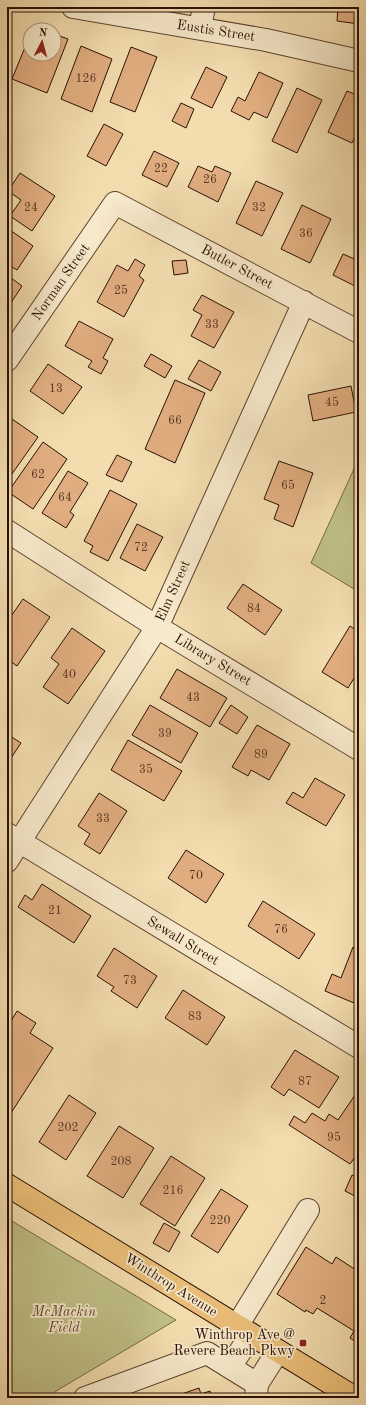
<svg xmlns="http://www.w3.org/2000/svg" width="366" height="1405" viewBox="0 0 366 1405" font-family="'Old Standard TT',serif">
<rect width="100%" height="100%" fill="#f3ddaf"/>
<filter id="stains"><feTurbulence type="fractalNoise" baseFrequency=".005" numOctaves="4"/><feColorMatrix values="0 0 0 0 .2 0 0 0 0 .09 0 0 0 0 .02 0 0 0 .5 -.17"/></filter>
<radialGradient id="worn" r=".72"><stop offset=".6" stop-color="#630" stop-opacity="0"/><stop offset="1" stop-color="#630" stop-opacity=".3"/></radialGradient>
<path fill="#c0bf87" stroke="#756846" d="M359,458v134l-48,-29z
M7,1218l169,102 -120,71 -5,7h-44z"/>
<path fill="#e1ae81" stroke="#2a1004" d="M338,7h21v17l-22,-3z
M54,34l14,5 -21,54 -35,-14 18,-44v19h24z
M81,46l31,13 -20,53 -31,-13z
M131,47l26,10 -22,55 -25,-10z
M206,67l21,10 -15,31 -21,-10z
M259,72l24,11 -16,35 -13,-6 -5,8 -18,-9 7,-14 7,4z
M297,88l25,12 -25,53 -25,-12z
M347,91l12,5v32l-7,15 -24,-11z
M181,103l13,6 -8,19 -14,-7z
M104,124l19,10 -17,32 -19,-10z
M154,151l25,12 -12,24 -25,-12z
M198,166l14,6 3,-6 16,7 -13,29 -30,-15z
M20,173l35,23 -23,35 -22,-15 11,-16 -13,-9z
M256,181l27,12 -21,43 -26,-13z
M302,205l29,14 -21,44 -29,-14z
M7,228l26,18 -16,24 -10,-6z
M343,254l16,7v27l-26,-13z
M135,259l10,6 -6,11 5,4 -20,37 -27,-15 20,-37 11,6z
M186,260l2,13 -14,2 -2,-14z
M7,275l15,11 -15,23z
M202,295l32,17 -20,36 -23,-12 11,-21 -9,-5z
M79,321l34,18 -10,19 5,3 -7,13 -13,-7 4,-6 -27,-15z
M151,354l21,12 -7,12 -21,-12z
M199,360l22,12 -10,19 -23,-12z
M48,364l34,23 -19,27 -33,-23z
M175,380l30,13 -30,70 -30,-14z
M351,386l5,26 -43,9 -5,-26z
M12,419l26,18 -31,44v-54z
M43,442l24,17 -34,50 -25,-17z
M117,455l15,7 -10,20 -16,-7z
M279,461l34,12 -20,54 -19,-8 5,-14 -15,-6z
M68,471l20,12 -18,29 4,3 -8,13 -24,-15z
M110,490l27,14 -29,57 -18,-9 3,-6 -9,-5z
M137,524l26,13 -18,34 -25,-13z
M243,584l39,26 -17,25 -38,-27z
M23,599l27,18 -33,49 -10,-7v-37z
M350,626l9,6v38l-11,18 -26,-16z
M72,628l33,23 -37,53 -25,-17 16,-23 -8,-6z
M177,669l50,29 -17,29 -50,-29z
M359,700v11l-5,-3z
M150,705l48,28 -17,30 -49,-28z
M231,705l17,12 -11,17 -18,-11z
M257,725l33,19 -21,36 -18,-10 -3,6 -16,-9z
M7,734l14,9 -14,21z
M128,740l54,31 -18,30 -53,-31z
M315,778l30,17 -19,31 -40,-23 7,-11 10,6z
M99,793l28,18 -27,43 -16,-10 6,-10 -12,-8z
M186,850l38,24 -18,29 -38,-25z
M42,884l49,32 -17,27 -56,-36 7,-12 7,5z
M263,901l52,33 -16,25 -51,-33z
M353,947l6,3v55l-34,-14 7,-17 9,4z
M114,948l43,28 -20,32 -26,-17 3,-4 -17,-11z
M183,990l42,27 -18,28 -42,-27z
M17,1011l19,12 -6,10 23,15 -42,65 -4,-2v-93l4,3z
M295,1050l44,27 -20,31 -30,-19 -5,7 -13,-9z
M69,1095l27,18 -30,47 -27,-18z
M355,1095l4,2v54l-9,13 -61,-39 5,-9 11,7 7,-10 13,8 4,-7 9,6z
M119,1126l35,22 -31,50 -36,-22z
M171,1156l34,22 -30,48 -35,-22z
M352,1175l7,3v11l-4,7 -10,-5z
M221,1189l27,17 -30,47 -27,-17z
M164,1223l16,9 -11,20 -16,-9z
M306,1247l26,17 4,-7 23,15v72l-9,-6 4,-7 -37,-23 -4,6 -7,-4 -1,2 -28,-18z
M199,1388l2,6 9,-3 3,7h-43z"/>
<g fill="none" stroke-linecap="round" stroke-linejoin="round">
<g stroke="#5c432f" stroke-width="24">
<path id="minor" d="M73,7l193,33 93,21
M200,28l4,-21
M7,360l108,-157 244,129
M7,531l150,96 202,122
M7,834l352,213
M7,861l150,-234 147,-325
M237,1326l71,-116
M230,1367l21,-32
M257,1384l21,-33
M85,1398l122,-45 50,31 -1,14"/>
</g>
<g stroke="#2a1004" stroke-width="24">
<path id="major" d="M7,1185l348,213"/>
</g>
<g stroke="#2a1004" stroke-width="24">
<path id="highway" d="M344,1398l3,-5"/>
</g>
<use href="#minor" stroke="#f7e9cb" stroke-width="22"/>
<use href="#major" stroke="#eabe78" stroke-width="22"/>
<use href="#highway" stroke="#eabe78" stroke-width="22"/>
</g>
<rect fill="#8f2418" stroke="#f7e9cb" stroke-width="1.5" x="299" y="1339" width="8" height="8" rx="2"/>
<g text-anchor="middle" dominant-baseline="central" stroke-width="3.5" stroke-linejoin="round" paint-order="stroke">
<g font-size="12" fill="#583823">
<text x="86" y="79">126</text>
<text x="161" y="169">22</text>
<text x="210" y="180">26</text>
<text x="31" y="208">24</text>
<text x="259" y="208">32</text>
<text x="306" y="234">36</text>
<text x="121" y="291">25</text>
<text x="212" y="325">33</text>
<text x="56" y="389">13</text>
<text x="332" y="403">45</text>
<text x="175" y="421">66</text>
<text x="38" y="475">62</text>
<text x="288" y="486">65</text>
<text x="65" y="498">64</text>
<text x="141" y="548">72</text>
<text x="254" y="609">84</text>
<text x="69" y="675">40</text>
<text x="193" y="698">43</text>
<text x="165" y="734">39</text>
<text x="261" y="755">89</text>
<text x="146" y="770">35</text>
<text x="103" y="819">33</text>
<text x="196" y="876">70</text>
<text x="55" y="911">21</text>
<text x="281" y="930">76</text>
<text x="130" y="981">73</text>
<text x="195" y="1017">83</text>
<text x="305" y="1082">87</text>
<text x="68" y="1128">202</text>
<text x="334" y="1138">95</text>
<text x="121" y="1162">208</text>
<text x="173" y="1191">216</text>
<text x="220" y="1221">220</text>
<text x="323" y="1301">2</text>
</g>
<g font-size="14" fill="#2a1004" stroke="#f7e9cb">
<text transform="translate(216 31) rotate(9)">Eustis Street</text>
<text transform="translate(237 267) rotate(28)">Butler Street</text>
<text transform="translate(61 282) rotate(-55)">Norman Street</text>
<text transform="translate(173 591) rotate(-66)">Elm Street</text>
<text transform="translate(213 660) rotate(31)">Library Street</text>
<text transform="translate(183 941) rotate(31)">Sewall Street</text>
<text transform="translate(171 1285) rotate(32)">Winthrop Avenue</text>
</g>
<g font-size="14" font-style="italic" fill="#5e4d32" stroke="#f7e9cb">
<text x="64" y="1312">McMackin<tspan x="64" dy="16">Field</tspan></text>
</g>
<g font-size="14" fill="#2a1004" stroke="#f7e9cb" text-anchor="end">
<text x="295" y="1335">Winthrop Ave @<tspan x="295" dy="16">Revere Beach Pkwy</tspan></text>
</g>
</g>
<rect width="366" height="1405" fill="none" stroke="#f3ddaf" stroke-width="24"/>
<rect x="8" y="8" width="350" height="1389" fill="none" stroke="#2a1004" stroke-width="2"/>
<rect x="12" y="12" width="342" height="1381" fill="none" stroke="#2a1004"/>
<g transform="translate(42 42) rotate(6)"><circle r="19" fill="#f7e9cb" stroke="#a5927b"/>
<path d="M0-3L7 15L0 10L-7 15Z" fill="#8f2418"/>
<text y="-6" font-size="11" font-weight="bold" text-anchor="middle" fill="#2a1004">N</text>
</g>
<rect width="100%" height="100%" filter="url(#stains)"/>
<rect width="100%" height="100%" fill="url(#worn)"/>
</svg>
